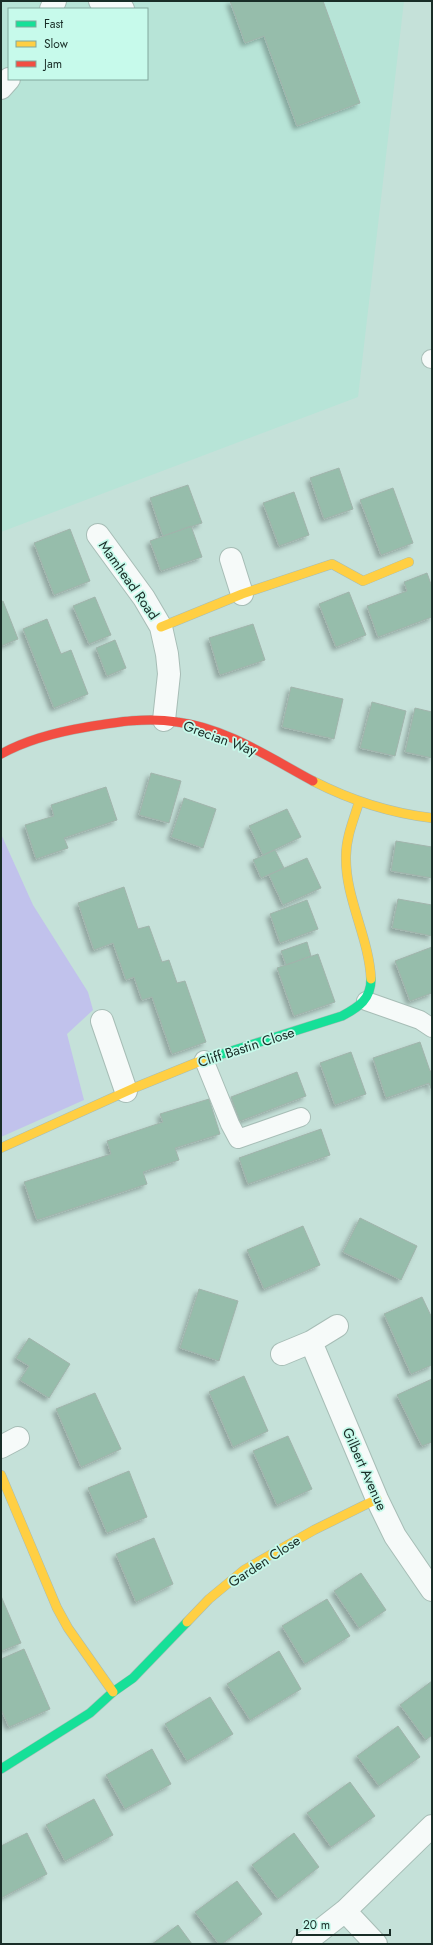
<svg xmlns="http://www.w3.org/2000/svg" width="433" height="1945" viewBox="0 0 433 1945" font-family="Jost,sans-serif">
<defs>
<filter id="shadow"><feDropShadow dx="-3.5" dy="3.5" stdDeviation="2" flood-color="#0004"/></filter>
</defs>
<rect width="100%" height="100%" fill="#c5e1d9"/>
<path fill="#b7e4d7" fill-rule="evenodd" d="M1,1h403l-46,396 -357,135zM9,9h138v70h-138z"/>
<path fill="#c1c2ec" d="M1,834l32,71 55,87 5,18 -26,24 17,66 -83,37z"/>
<path fill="#96bdab" stroke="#a1b4ac" filter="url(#shadow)" d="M230,1h93l37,102 -63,23 -33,-90 -19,7z
M339,468l14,41 -29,10 -14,-41z
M188,485l14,38 -39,13 -13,-38z
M393,488l20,55 -32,12 -21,-55z
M294,492l15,43 -30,11 -16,-43z
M191,526l11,31 -41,14 -11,-30z
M70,529l20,52 -36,14 -20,-52z
M427,573l5,14v30l-54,20 -11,-31 40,-15 -3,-9z
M349,592l17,43 -30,12 -17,-43z
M95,597l16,38 -22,9 -16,-38z
M3,601l15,38 -17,7v-44z
M47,619l14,35 10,-4 17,44 -34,14 -31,-79z
M253,624l12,36 -45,15 -11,-37z
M115,640l11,28 -19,8 -11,-28z
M291,687l52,12 -9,40 -52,-12z
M372,702l34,9 -11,45 -35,-8z
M415,708l17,4v46l-27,-6z
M151,773l30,8 -12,42 -30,-8z
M106,787l11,33 -53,18 4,10 -32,11 -11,-34 29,-9 -3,-11z
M184,798l32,11 -13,39 -32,-11z
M287,809l14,28 -38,18 -14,-29z
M396,841l36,6v31l-41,-7z
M275,850l9,18 -23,10 -8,-18z
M307,858l14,30 -38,17 -14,-30z
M124,887l14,42 11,-3 13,36 7,-2 8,23 8,-2 21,61 -34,12 -20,-57 -10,3 -8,-23 -8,3 -13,-37 -19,7 -16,-47z
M398,899l34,6v31l-40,-8z
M307,900l11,29 -38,14 -10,-29z
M307,942l4,14 -25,9 -5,-14z
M432,947v46l-22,8 -15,-40z
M318,954l17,48 -41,14 -17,-48z
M420,1042l10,29h2v20l-3,-8 -43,15 -13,-40z
M351,1052l15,42 -31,11 -15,-42z
M297,1072l9,24 -66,25 -9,-24z
M209,1099l11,35 -45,14 4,12 -36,12 4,12 -110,36 -13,-38 87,-28 -4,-13 56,-19 -3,-8z
M321,1129l9,26 -82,29 -9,-26z
M360,1218l57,28 -16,34 -58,-28z
M303,1226l17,39 -56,24 -17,-39z
M199,1289l39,12 -19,60 -39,-13z
M422,1297l10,21v47l-21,9 -27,-60z
M29,1338l41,26 -21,34 -29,-18 9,-14 -13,-8z
M244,1376l24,55 -35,16 -24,-55z
M432,1379v63l-10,4 -25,-51z
M95,1393l26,56 -40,18 -25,-58z
M288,1436l24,53 -35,16 -24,-54z
M129,1471l18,46 -40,16 -19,-45z
M154,1538l19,46 -37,18 -20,-48z
M361,1573l25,37 -27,18 -25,-37z
M1,1596l20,47 -20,8z
M327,1599l23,37 -45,28 -23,-38z
M24,1649l26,60 -41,18 -8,-18v-50z
M279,1651l22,38 -51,31 -23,-36z
M432,1681v54l-6,5 -26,-35z
M210,1697l23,37 -46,27 -22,-37z
M398,1726l22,31 -41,29 -22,-30z
M152,1749l19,35 -46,25 -19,-34z
M350,1782l25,34 -44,31 -24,-34z
M94,1799l19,36 -48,26 -19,-36z
M27,1833l20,41 -46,24v-52z
M294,1833l25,34 -41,32 -26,-34z
M237,1881l25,33 -40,30h-3l-24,-32z
M178,1925l14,19h-40z"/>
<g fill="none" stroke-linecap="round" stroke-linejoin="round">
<g stroke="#a7bdb6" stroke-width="20">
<path id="lane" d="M431,359h1
M366,1001l54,19 12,8
M204,1060l26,64 8,15 63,-22"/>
</g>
<g stroke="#a7bdb6" stroke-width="24">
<path id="street" d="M100,1l23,8
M51,9l4,-8
M1,88l8,-9
M98,535l46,63 17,29 6,27 2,20 -5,46
M231,559l11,35
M102,1021l24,70
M337,1326l-26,16 66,157 18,37 37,54
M282,1354l29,-12
M1,1447l17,-9
M345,1911l31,33
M303,1944l42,-33 87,-85"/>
</g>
<g stroke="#a7bdb6" stroke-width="10">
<path id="fast" d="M203,1060l139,-44c17,-9 29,-17 29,-37
M1,1769l89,-56 23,-21 20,-14 54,-56"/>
</g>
<g stroke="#a7bdb6" stroke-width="10">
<path id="slow" d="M161,627l81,-33 90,-30 31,17 46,-19
M313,781c37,19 77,32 119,37
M359,802c-5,17 -13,35 -13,54 -1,42 23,81 25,123
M1,1148l133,-60 69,-28
M1,1475l56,133 11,20 45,64
M187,1622l22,-23 35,-29 70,-40 63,-31"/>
</g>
<g stroke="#a7bdb6" stroke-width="10">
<path id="jam" d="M1,754c27,-15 56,-22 86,-27 30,-5 60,-10 90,-5 49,6 93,36 136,59"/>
</g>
<use href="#lane" stroke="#f6faf9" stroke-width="18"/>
<use href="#street" stroke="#f6faf9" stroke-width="22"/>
<use href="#fast" stroke="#16e098" stroke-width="9"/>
<use href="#slow" stroke="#ffcf43" stroke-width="9"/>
<use href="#jam" stroke="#f24e42" stroke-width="9"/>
</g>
<g text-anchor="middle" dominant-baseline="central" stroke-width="3.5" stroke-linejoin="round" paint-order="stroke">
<g font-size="14" fill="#192d27" stroke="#c7faeb">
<text transform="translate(129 580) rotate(55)">Mamhead Road</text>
<text transform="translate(220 738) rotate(20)">Grecian Way</text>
<text transform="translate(246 1047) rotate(-18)">Cliff Bastin Close</text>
<text transform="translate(365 1469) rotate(66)">Gilbert Avenue</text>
<text transform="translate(264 1561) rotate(-33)">Garden Close</text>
</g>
</g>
<rect width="433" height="1945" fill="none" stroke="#192d27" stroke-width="4"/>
<rect x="8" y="8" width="140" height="72" fill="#c7faeb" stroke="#81a89d"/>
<rect x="16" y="21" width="20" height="6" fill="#16e098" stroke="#81a89d"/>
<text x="44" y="28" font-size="12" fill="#192d27">Fast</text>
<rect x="16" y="41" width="20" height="6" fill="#ffcf43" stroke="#81a89d"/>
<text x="44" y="48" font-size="12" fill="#192d27">Slow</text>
<rect x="16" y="61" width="20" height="6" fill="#f24e42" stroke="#81a89d"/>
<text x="44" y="68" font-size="12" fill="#192d27">Jam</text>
<path d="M297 1929v6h93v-6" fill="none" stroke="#192d27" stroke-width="2"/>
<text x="303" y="1929" font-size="12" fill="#192d27" stroke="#c7faeb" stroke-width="3" paint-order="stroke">20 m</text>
</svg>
